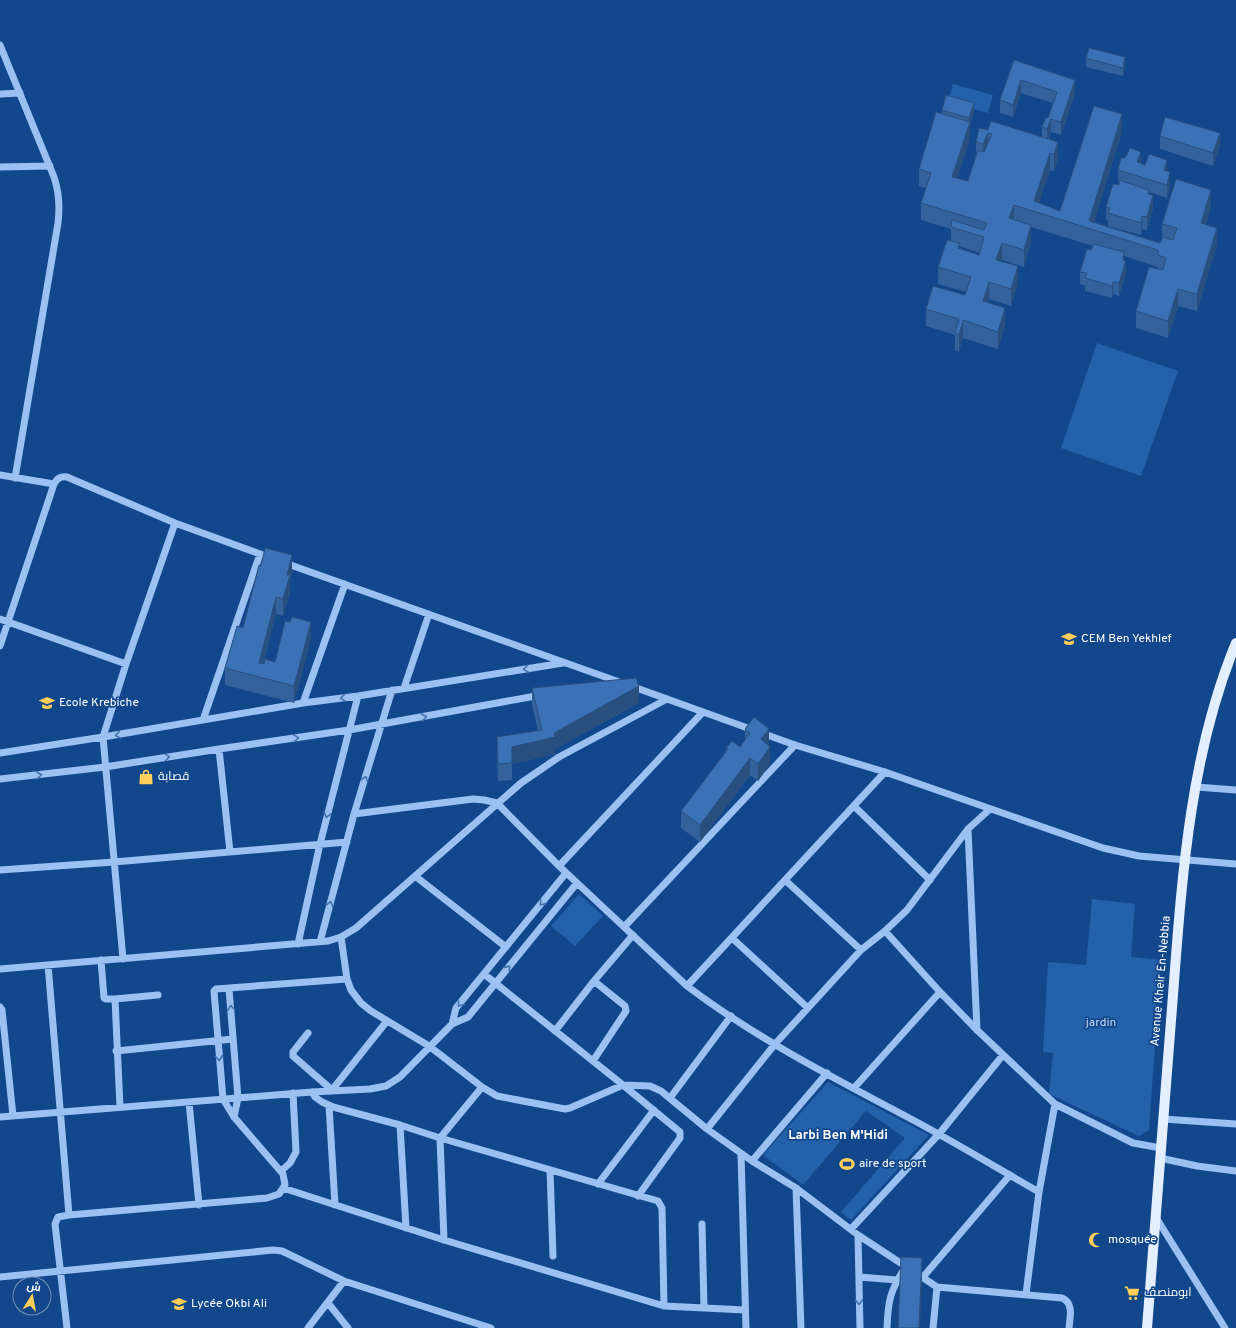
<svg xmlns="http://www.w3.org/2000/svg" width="1236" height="1328" viewBox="0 0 1236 1328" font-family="Overpass,Cairo,sans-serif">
<rect width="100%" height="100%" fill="#12478b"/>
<path fill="#2461aa" d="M953,84l40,11 -5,18 -40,-11z
M1097,343l81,28 -37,105 -80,-28z
M579,894l24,22 -28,30 -24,-20z
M1092,899l43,5 -4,53 30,3 -12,170 -10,6 -90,-42 4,-41 -10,-1 5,-90 38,3z
M828,1082l101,53 -78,85 -10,-8 64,-74 -39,-27 -63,74 -40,-30z"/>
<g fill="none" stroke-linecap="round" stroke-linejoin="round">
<path stroke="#9ac1f1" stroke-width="7" d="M0,45l54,132c5,15 6,30 4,46l-43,255
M0,94l20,-1
M0,167l50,-1
M0,475l54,9
M285,563l337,120
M0,619l126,45
M0,646l54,-162c3,-6 7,-8 13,-7l108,46 96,35
M631,686l164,59 90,27 218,76 36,8 97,8
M404,688l25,-74
M303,703l42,-119
M203,720l57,-166
M219,749l11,103
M0,753l103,-16 200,-34 55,-7 205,-33
M0,779l105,-12 114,-18 130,-19 192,-35
M1196,787l40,3
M854,806l76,74
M354,814l119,-15 11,1 13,3 62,63 128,120c70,53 149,93 226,134 43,23 84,48 126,72
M968,829l9,201
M559,866l144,-154
M0,870l114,-8 233,-20
M415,876l91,71
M785,880l76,70
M624,927l171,-182
M885,931l55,61 37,38 78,74 78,39 28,5
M341,937l6,42 4,11 10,13 10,8 58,35 53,41 15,9 68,13 5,-1 53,-23 57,47v6l-42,58
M732,938l76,70
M320,942l34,-128 38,-124
M298,944l22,-100 38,-148
M123,959l-20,-222 23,-73 49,-141
M101,960l3,38 2,1h9l5,108
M48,965l21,250 198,-17 12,-4 6,-9 -2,-11 -49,-57 -11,-18 -9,-108 2,-2 131,-10
M0,969l328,-28 13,-4 15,-9 165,-145 38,-26 108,-58
M484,974l139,111 27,1 11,5 46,38 45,32
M594,981l39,-46
M687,986l198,-214
M229,989l9,109 -4,19
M115,999l43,-4
M0,1007l2,3 11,106
M452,1024l4,-16 110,-135
M555,1031l39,-50 31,25 1,5 -33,50
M308,1033l-15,19v4l39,34 55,-69
M116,1051l117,-12
M827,1073l-75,88 44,27 62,47 79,52 125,11c12,5 8,19 7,30
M854,1088l86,-96
M312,1092l3,5 7,5 11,5 67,18 40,13 218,63 4,7 2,98
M670,1098l61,-82
M189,1102l10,103
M329,1106l6,99
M0,1117l312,-25 58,-3 16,-3 14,-9 52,-53 16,-7 109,-134
M1163,1119l73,5
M400,1125l6,103
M707,1129l68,-85 86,-94 24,-19 22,-21 61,-81 22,-20
M741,1154l5,174
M1160,1158l37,8 39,5
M550,1170l3,86
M281,1171l9,-8 6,-11 -3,-59
M598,1184l56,-74
M283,1188l161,52 220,66 81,4
M796,1188l5,140
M1155,1216l70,112
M702,1224l2,84
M851,1229l88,-95 64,-79
M858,1235l2,93
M444,1240l-4,-102 42,-51
M0,1277l273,-27 9,1 62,30 147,47
M859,1277l38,3
M923,1277l87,-102
M1026,1294l13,-102 16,-88
M328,1303l20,25
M67,1328l-12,-104 3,-7 11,-2
M308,1328l36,-47
M887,1328c1,-28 3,-37 19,-62
M933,1328l4,-41"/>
<path stroke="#e3eeff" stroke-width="10" d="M1147,1328c8,-111 17,-222 26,-333 9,-118 17,-241 63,-352"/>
</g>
<path fill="#33619c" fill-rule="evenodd" d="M1086,58l39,8 -2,10 -37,-9z
M1014,60l61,33 -14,42 -10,-3 -2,7 9,20 -4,12 -4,-1 -11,33 21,8 62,-80 -28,91 66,21 2,-5v-14l49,-17 -5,17 11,21 -20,66 -19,-5 -10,32 -32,-10v-17l22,-42v-2l-34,-11v4l2,14 -7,22 -6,-2 -1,4 -27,-7v-5l-5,-2v-12l13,-26 -62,-19v15l-7,25 -22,-7 -1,1 17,22 -7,23 -22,-7 -1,4 17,22 -7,24 -35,-11 -4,14 -4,-2v-15l-29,-9v-17l39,-14 1,-3 -28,-8v-17l13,-26v-12l-30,-9v-17l5,-15 -7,-2v-17l23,-55v-4l32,2 -4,13v14l-13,39 11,3 8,-26v-13l12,-12 54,7v-10l6,-9 5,-15 -32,-10 -8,24 -13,-4v-13zM959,246l21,7 -1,2 -20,-6z
M1160,136l60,10 -7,20 -53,-17z
M1141,163l26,7 3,15 -3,13 -18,-6 4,16 -6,22 -5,-1 -1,6 -33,-9v-6h-2v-13l13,-22v-2l-1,-1v-12z
M292,572l-2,11v9l-7,24 -7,-2 -13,50 12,-2 36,-23 -17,64 -69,-18v-17l18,-40z
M532,688l107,15 -84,46v5l-43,10v16l-14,1 -1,-27v-17l41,-6 -6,-26z
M745,729l24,17 1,18 -12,17 -8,-6 -50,67 -19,-14v-17l45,-60v-3l14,-1 5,-7z"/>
<path fill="#294f7f" d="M1125,57v9l-2,10v-8z
M1021,80v13l-8,24v-12z
M1075,80v13l-14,42v-13z
M974,103v9l-4,13v14l-18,55v-17l17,-53v-6z
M1122,114v17l-30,98 -3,-8z
M1051,119v13l-4,10v-13z
M988,133v17l-5,11v-17z
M1220,133v13l-7,20v-13z
M1058,142v17l-4,12v-17z
M1141,152v13l-4,-3z
M1050,153v17l-14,42 -2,-11z
M1167,160v13l-3,-3z
M1170,172v13l-3,13v-13z
M1211,190v17l-10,33v-17z
M1153,195v13l-6,22v-13z
M1014,205v17l-5,-4z
M1142,216v13l-1,6v-12z
M1031,225v17l-7,25v-17z
M1217,228v17l-20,66v-17z
M1002,243v17l-6,17v-17z
M1124,252v13l2,-4v13l-7,22v-13z
M1018,266v17l-7,23v-17z
M989,282v17l-6,19v-17z
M1113,282v12l-1,4v-12z
M1178,289v17l-10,32v-17z
M1005,308v17l-7,24v-17z
M963,320v18l-4,14v-17z
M292,555v17l-2,11v9l-7,24v-17l4,-24z
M276,597v17l-17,63v-14z
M311,622v17l-17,64v-17z
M639,686v17l-84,46v5l-43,10v-17l42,-14z
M769,729v17l-8,-7z
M770,747v17l-12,17v-17z
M750,758v17l-50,67v-17z
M922,1258v25l-2,45h-1z"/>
<path fill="#3b71b5" stroke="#294f7f" d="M1089,48l36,9 -2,11 -37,-10z
M1014,60l61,20 -14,42 -10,-3 -4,10 -5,-2 4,-10 2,1 9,-26 -36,-12 -8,25 -13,-5z
M946,95l28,8 -5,15 -27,-8z
M1094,106l28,8 -33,107 71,22 3,-6 10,3 4,-12 -15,-4 14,-45 35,11 -10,33 16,5 -20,66 -19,-5 -10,32 -32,-10 13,-44 14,3 3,-12 -8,-3v-5l-144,-45 -5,13 22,7 -7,25 -22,-7 -6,17 22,6 -7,23 -22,-7 -6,19 22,7 -7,24 -35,-12 -4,15 -4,-2 4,-14 -33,-10 7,-23 32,9 6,-18 -33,-10 9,-27 12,3 -1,5 21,7 5,-18 -33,-10 1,-7 32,10 3,-7 -66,-20 10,-30 -12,-4 17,-57 34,10 -18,55 16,4 10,-31 6,2 8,-18 -4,-1 -5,11 -7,-2 3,-14 9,2 3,-9 67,21 -4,12 -4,-1 -16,48 26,10z
M1165,117l55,16 -7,20 -53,-17z
M1130,148l11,4 -4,10 8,3 4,-11 18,6 -3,10 6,2 -3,13 -49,-15 3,-12h4z
M1119,180l30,10 -1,4 5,1 -6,22 -5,-1 -1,7 -33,-10 2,-5 -4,-1 7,-23 6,1z
M1094,244l30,8 -1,8 3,1 -7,22 -6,-1 -1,4 -27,-8 2,-5 -7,-1 7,-23 4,1z
M265,548l27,7 -5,20h3l-7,24 -7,-2 -17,66 5,1 1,-5 10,3 10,-41 5,1 2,-5 19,5 -17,64 -69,-18 12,-42 6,2 16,-63 2,1z
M636,678l3,8 -85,47 1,4 -43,10v16l-14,1 -1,-27 45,-7 -10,-42z
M754,717l15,12 -8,10 9,8 -12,17 -8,-6 -50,67 -19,-14 47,-62 -2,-1 6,-7 8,6 10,-14 -5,-4z
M901,1257l21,1 -3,70h-21z"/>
<defs><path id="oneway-chevron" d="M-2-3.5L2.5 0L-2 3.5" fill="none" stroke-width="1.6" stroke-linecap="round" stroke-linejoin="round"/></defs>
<g stroke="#4272af">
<use href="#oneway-chevron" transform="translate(526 669) rotate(171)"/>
<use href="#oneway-chevron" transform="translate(343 698) rotate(172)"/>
<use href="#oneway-chevron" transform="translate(424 717) rotate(-11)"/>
<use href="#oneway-chevron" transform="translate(118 735) rotate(170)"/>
<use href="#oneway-chevron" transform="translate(296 738) rotate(-8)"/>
<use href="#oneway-chevron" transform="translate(167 757) rotate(-9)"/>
<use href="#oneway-chevron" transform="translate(39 775) rotate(-7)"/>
<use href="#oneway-chevron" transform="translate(365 779) rotate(-73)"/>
<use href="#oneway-chevron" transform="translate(327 815) rotate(104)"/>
<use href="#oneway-chevron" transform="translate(542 903) rotate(129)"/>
<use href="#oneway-chevron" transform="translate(330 904) rotate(-75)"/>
<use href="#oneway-chevron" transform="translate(508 968) rotate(-51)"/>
<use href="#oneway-chevron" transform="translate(460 1004) rotate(127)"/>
<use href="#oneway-chevron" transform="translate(231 1008) rotate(-94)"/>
<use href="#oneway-chevron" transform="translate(219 1058) rotate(85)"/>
<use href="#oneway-chevron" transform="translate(859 1302) rotate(88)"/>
</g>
<defs>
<g id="school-bare" transform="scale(1.2)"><path d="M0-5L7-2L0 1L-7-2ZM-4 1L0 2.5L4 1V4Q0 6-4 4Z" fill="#ffcf59" stroke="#12478b" stroke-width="2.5" paint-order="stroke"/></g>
<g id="shop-bare" transform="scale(1.2)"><path d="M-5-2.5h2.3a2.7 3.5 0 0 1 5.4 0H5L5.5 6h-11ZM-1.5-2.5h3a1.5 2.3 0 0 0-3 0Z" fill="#ffcf59" stroke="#12478b" stroke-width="2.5" paint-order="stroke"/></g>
<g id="stadium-bare" transform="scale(1.2)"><path d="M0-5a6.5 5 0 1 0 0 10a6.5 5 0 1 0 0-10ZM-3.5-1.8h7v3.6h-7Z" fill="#ffcf59" stroke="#12478b" stroke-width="2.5" paint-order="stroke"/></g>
<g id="mosque-bare" transform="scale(1.2)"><path d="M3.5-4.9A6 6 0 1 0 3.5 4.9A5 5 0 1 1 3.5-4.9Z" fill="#ffcf59" stroke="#12478b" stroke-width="2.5" paint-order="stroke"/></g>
<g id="supermarket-bare" transform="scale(1.2)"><path d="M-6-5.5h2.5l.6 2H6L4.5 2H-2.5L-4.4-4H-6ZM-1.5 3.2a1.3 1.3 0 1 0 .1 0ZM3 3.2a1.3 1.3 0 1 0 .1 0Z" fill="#ffcf59" stroke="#12478b" stroke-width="2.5" paint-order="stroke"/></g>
<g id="university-bare" transform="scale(1.2)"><path d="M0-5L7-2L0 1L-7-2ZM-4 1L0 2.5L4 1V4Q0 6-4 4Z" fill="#ffcf59" stroke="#12478b" stroke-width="2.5" paint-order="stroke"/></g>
</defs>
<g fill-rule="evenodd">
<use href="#school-bare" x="1069" y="639"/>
<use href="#school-bare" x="47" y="703"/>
<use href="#shop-bare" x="146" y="777"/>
<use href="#stadium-bare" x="847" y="1164"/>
<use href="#mosque-bare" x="1096" y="1240"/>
<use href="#supermarket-bare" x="1132" y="1293"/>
<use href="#university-bare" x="179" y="1304"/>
</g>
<g text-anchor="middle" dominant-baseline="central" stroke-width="3.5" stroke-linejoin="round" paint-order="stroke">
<g font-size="12" fill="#fff" stroke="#12478b" text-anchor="start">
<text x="1081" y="639">CEM Ben Yekhlef</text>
<text x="59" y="703">Ecole Krebiche</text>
<text x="158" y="777">قصابة</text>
<text x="859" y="1164">aire de sport</text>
<text x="1108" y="1240">mosquée</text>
<text x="1144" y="1293">ابومنصف</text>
<text x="191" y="1304">Lycée Okbi Ali</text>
</g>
<g font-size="12" fill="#fff" stroke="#12478b">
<text transform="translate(1161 981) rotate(-85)">Avenue Kheir En-Nebbia</text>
</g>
<g font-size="12" fill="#c0dcfc" stroke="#12478b">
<text x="1101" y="1023">jardin</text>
</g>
<g font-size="13" font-weight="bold" fill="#fff" stroke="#12478b">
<text x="838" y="1136">Larbi Ben M'Hidi</text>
</g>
</g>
<g transform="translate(32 1296) rotate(11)"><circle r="19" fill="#12478b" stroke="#7191b9"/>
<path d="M0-3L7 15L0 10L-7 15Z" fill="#ffcf59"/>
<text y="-6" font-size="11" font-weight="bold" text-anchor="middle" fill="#ffffff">ش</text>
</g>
</svg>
